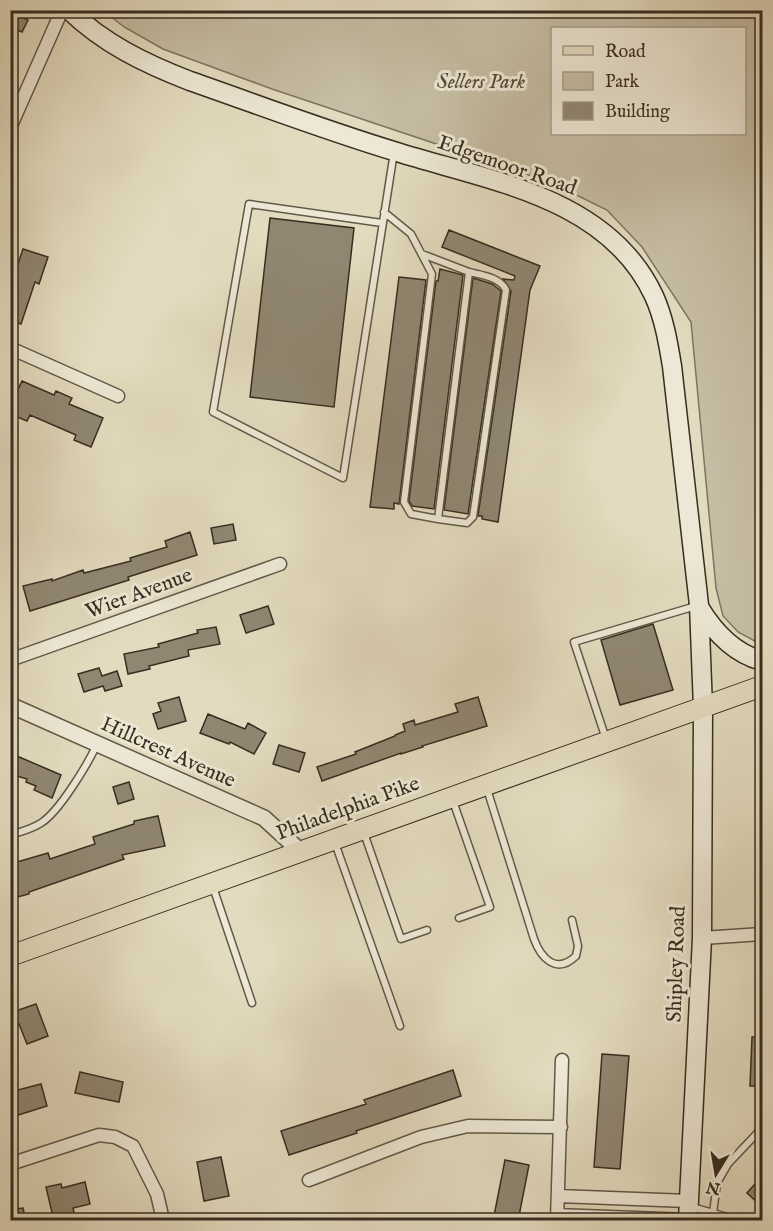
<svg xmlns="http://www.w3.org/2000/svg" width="773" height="1231" viewBox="0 0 773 1231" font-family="'IM FELL English',serif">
<rect width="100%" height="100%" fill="#e3dbbf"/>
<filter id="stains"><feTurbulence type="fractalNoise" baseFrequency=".00333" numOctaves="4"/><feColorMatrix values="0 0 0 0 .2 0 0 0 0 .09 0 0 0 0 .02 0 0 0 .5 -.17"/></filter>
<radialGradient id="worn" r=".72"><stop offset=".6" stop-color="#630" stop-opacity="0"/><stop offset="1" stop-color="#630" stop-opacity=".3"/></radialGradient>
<path fill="#c6bda4" stroke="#7e7562" stroke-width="1.5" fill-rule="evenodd" d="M104,11h658v634l-24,-13 -15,-16 -7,-28 -25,-266 -49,-75 -35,-37 -57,-28 -278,-93 -109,-40 -39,-22zM552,28h192v106h-192z"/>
<path fill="#908773" stroke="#372d20" stroke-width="1.5" d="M10,12l18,8 -6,12 -12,-5z
M270,218l84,10 -20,179 -84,-10z
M449,230l91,36 -10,24 -32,232 -16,-3v-3h-4l33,-225 -8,-12 11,1 1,-4 -73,-29z
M23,249l25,8 -9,27 -4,-2 -14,42 -11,-4v-33z
M440,269l23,6 -29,234 -22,-3 -3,-5 27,-220h2z
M399,277l27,3 -27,224 -5,-1v6l-24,-2z
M473,278l19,6 9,7 -33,223 -24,-4z
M22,381l32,14 2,-4 16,7 -3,6 34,14 -12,29 -17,-7 2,-5 -46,-20 -3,6 -17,-7v-8z
M233,524l3,16 -22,4 -3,-16z
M190,532l7,23 -69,22 1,3 -99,31 -7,-25 29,-7v2l31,-11 1,3 47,-12 -1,-3 37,-11 -2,-6z
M268,606l6,18 -28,9 -6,-18z
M653,624l20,66 -53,15 -19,-65z
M216,627l4,17 -32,6 1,6 -40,10 1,3 -22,5 -4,-20 35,-7 -1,-3 40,-11 -1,-3z
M99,668l3,8 15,-5 5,15 -17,5 -2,-5 -19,6 -6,-18z
M179,697l7,24 -28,8 -5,-15 8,-3 -3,-8z
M478,697l9,29 -65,20 1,1 -22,7v-1l-79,28 -5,-14 39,-13 -1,-2 40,-16v-1l10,-4 -2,-7 11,-4 1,5 43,-13 -3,-8z
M208,714l37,15 3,-6 18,10 -12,21 -24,-12 -1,2 -29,-11z
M279,745l26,8 -6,19 -26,-8z
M10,753l51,22 -9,23 -18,-8 2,-4 -10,-4 1,-3 -17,-5z
M129,782l5,17 -16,5 -5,-17z
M158,816l7,30 -43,9 2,4 -95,33v2l-19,5v-35l38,-11 2,6 45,-15 -2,-7 41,-13v-3z
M36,1004l12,32 -21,8 -8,-20 -9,3v-14z
M752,1037h10v49h-12z
M602,1054l27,2 -9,113 -26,-2z
M453,1070l8,26 -105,35 1,2 -68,22 -8,-24 85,-27 -2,-4z
M80,1072l43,10 -4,20 -44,-9z
M41,1084l6,22 -35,11 -2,-25z
M221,1157l8,39 -25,5 -7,-39z
M505,1160l24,5 -11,56h-25z
M762,1176v31l-15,-14z
M85,1182l5,22 -17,4 3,13h-22l-8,-34 15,-3 1,4z
M23,1208l3,13h-16v-11z"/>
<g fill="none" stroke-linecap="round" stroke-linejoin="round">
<g stroke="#625848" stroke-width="9">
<path id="service" d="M384,212l27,22 21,40 -28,228 7,12 27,5 31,-247 -47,-18
M382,223l-133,-19 -36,208 130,66 51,-326
M438,519l29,4 6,-6 33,-227c-6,-13 -25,-15 -37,-18
M606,739l-32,-97 122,-36
M487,789l47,150c7,19 22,36 42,17l2,-10 -6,-26
M453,801l37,106 -31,11
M364,833l37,106 26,-9
M10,835c11,-3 22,-6 31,-12 18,-11 47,-59 56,-79
M335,843l65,183
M213,887l39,116
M692,1207l46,13
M713,1213l4,-30 11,-19 34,-36"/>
</g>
<g stroke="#625848" stroke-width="15">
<path id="minor" d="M10,128l52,-118
M10,348l108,48
M10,660l270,-96
M702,938l60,-4
M10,1164l89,-29 16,2 18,9 24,48 6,26
M309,1180l112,-43 47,-11 93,1
M558,1196l130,5
M557,1215l131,5
M557,1220l5,-160"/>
</g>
<g stroke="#625848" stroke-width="18">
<path id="tertiary" d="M10,705l254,113 37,34"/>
</g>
<g stroke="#372d20" stroke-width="21">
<path id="secondary" d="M69,10c35,34 77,54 121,71 69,24 137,50 207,71 92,29 211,45 257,144 10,22 14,46 18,70l27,239 4,103 -1,230 -14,282
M699,607c15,25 34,46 63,54"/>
</g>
<g stroke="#372d20" stroke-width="22">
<path id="primary" d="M10,956l752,-270"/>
</g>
<use href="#service" stroke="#ede8d5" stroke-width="6"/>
<use href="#minor" stroke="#ede8d5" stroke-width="12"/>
<use href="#tertiary" stroke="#ede8d5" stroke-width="15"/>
<use href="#secondary" stroke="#ede8d5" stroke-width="18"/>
<use href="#primary" stroke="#e3dbbf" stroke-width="20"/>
</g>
<g text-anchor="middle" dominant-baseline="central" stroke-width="6" stroke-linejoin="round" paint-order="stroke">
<g font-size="21" font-style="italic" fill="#544a3a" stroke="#ede8d5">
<text x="481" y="82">Sellers Park</text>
</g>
<g font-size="21" fill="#372d20" stroke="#ede8d5">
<text transform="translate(507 166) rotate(19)">Edgemoor Road</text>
<text transform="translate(139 594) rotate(-20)">Wier Avenue</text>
<text transform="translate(168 753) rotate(24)">Hillcrest Avenue</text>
<text transform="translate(348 809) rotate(-20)">Philadelphia Pike</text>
<text transform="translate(677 964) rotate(-88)">Shipley Road</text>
</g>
</g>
<rect width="773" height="1231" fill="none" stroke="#e3dbbf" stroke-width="36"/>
<rect x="12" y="12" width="749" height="1207" fill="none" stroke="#372d20" stroke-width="3"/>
<rect x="18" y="18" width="737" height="1195" fill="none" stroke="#372d20" stroke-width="1.5"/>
<rect x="551" y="27" width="195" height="108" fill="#ede8d5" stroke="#a49d8d" stroke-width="1.5"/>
<rect x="563" y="46" width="30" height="9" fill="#e3dbbf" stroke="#a49d8d" stroke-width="1.5"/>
<text x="605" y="57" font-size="18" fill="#372d20">Road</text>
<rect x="563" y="72" width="30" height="18" fill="#c6bda4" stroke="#a49d8d" stroke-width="1.5"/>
<text x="605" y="87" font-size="18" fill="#372d20">Park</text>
<rect x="563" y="102" width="30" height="18" fill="#908773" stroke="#a49d8d" stroke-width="1.5"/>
<text x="605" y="117" font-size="18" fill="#372d20">Building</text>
<g transform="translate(716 1174) rotate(191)" stroke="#ede8d5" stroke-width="4.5" paint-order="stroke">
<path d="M0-4.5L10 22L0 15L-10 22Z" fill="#372d20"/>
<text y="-9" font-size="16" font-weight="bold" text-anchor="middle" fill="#372d20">N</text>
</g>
<rect width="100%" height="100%" filter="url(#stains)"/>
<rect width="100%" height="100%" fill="url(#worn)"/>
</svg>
